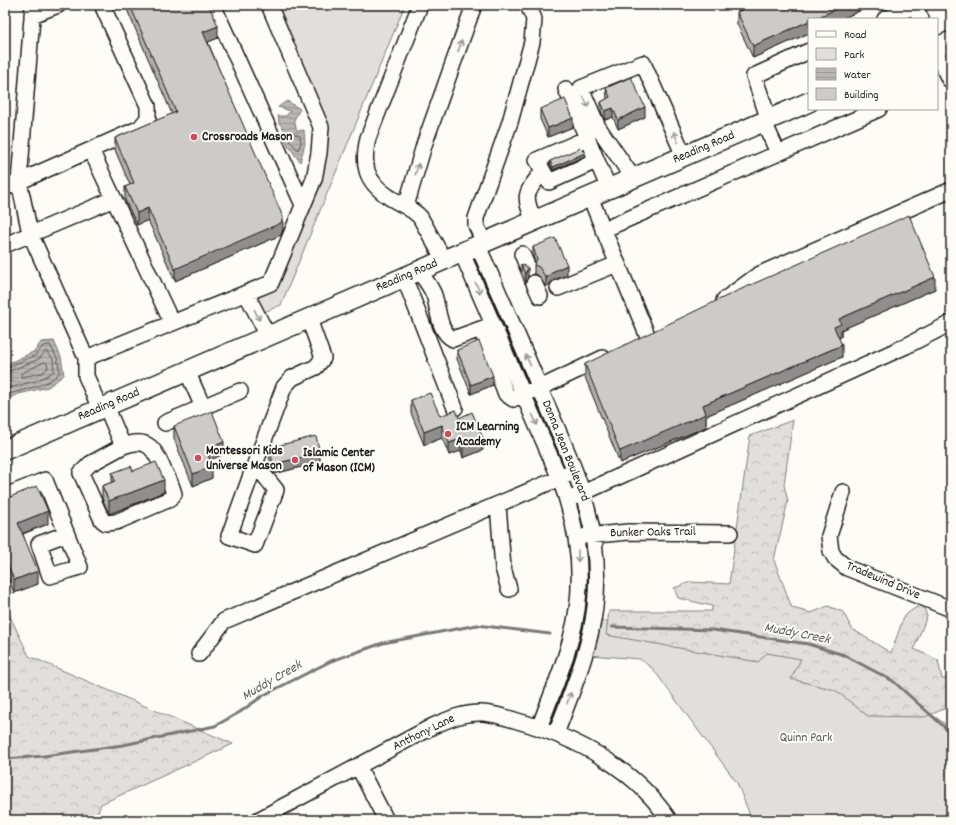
<svg xmlns="http://www.w3.org/2000/svg" width="956" height="825" viewBox="0 0 956 825" font-family="Dekko,sans-serif">
<defs>
<pattern id="forest-crowns" width="20" height="18" patternUnits="userSpaceOnUse"><rect width="20" height="18" fill="#e0dfdb"/><path d="M2 6a3 3 0 1 1 6 0M12 15a3 3 0 1 1 6 0" fill="none" stroke="#c0bfbb"/></pattern>
<pattern id="water-rules" width="6" height="5" patternUnits="userSpaceOnUse"><rect width="6" height="5" fill="#b7b6b2"/><path d="M0 2.5h6" fill="none" stroke="#9d9c98"/></pattern>
</defs>
<rect width="100%" height="100%" fill="#fdfcf7"/>
<filter id="ink" filterUnits="userSpaceOnUse"><feTurbulence type="fractalNoise" baseFrequency=".025" numOctaves="2"/><feDisplacementMap in="SourceGraphic" scale="8" xChannelSelector="R" yChannelSelector="G"/><feConvolveMatrix kernelMatrix="1 2 1 2 8 2 1 2 1" color-interpolation-filters="sRGB"/></filter>
<g filter="url(#ink)">
<path fill="#e0dfdb" stroke="#7e7e7c" d="M269,5h136l-124,300 -24,10 -11,-22 25,-10 43,-104 7,-52z
M598,621l128,1 175,71 50,35v92h-199l-15,-37 -84,-114 -13,-10 -51,-4z"/>
<path fill="url(#forest-crowns)" stroke="#7e7e7c" d="M793,420l-9,65 4,16 -14,59 18,48 19,5 17,-7 15,6 9,17 39,24 13,-37 18,-13 5,13 -13,33 24,11 4,19 9,-1v28l-26,11 -57,-1 -33,-26 -44,-11 10,-20 -34,-6 -9,9 -152,-27 3,-24h103v-5l-34,-8 -4,-10 16,-6 39,2 21,-148z
M5,606l24,50 204,88 -132,60 -6,16h-90z"/>
<path fill="url(#water-rules)" stroke="#797876" d="M287,101l13,8 -6,11 3,11 7,-1 1,14 -5,18 -15,-21 2,-8 -8,-10 -1,-7h8l4,-5 -12,-4z
M54,341l7,16 3,18 -16,12 -29,7 -14,6v-35l30,-14 6,-9z"/>
<g fill="none" stroke-linecap="round" stroke-linejoin="round">
<path stroke="#5a5a58" stroke-width="1" d="M292,133l8,3 1,7 -3,7 -8,-9z
M45,362l2,1 1,5 -6,5 -21,4v-3z
M5,368l31,-13 7,-9 7,-1 7,13 3,14c-12,16 -38,16 -55,24
M5,373l34,-14 7,-8 7,8 1,12c-14,12 -33,12 -49,19"/>
<path stroke="#797876" stroke-width="3" d="M612,627l101,3 95,14 36,11 49,26 58,52
M5,759l39,-3 79,-11 92,-19 25,-14 24,-17 67,-34 52,-18 94,-18 73,9"/>
<g stroke="#1c1c1c" stroke-width="18">
<path id="minor" d="M33,5l-14,177 11,51 56,125v18l14,33
M213,5l90,200
M420,5l-52,133c-6,27 -3,43 21,59 11,7 23,11 31,20l24,43
M915,6l6,13
M32,15l26,-10
M885,19l32,-14
M937,54l12,25
M566,89l43,100
M769,120l-15,-44 55,-25
M764,122l14,31
M588,138l-51,22 12,22 47,-21
M91,150l81,173
M633,178l-35,-51 -17,-39 62,-25 41,93
M5,188l135,-60 8,-10v-12l-46,-101
M590,197l58,140
M406,206l19,-64 49,-137
M534,221c-11,-27 -9,-27 9,-50
M603,230l276,-121
M484,243l-8,-18v-7l34,-96 22,-80 2,-23 -6,-14
M5,245l109,-46
M478,246c22,50 45,101 66,152 31,72 60,129 51,209 -5,44 -24,86 -39,127
M462,253l98,226c19,51 26,106 11,159 -8,31 -21,60 -32,90
M522,254l6,14
M419,271c5,7 12,16 15,24 5,15 4,36 19,44l36,-13
M404,277l51,131
M534,283l6,13
M558,288l59,-24
M246,293l22,43
M724,300l34,-25 193,-85
M481,329l25,65 7,5 10,-6 17,-5 63,-30
M86,358l185,-75 43,-104 5,-26 2,-26 -52,-122
M187,371l16,36 37,-16
M106,406l17,40c26,-10 32,4 41,25 4,7 8,15 10,23l-4,5 -54,23 -10,1 -4,-3 -21,-47 9,-9 33,-18
M165,423l38,-16
M255,464l21,26 -21,55 -26,-9 26,-72 29,-77 8,-9 24,-11 7,-9 -14,-39
M843,492l-14,44 2,15 4,7 12,10 104,41
M5,496l40,-16 35,87 -30,9 -11,-32 27,-10
M574,497l332,-151 45,-23
M498,505l5,63 6,21
M586,536l42,-4 102,1
M199,654l25,-33 345,-147
M358,766l28,54
M258,820l175,-94c16,-7 32,-14 50,-13 15,1 30,7 45,11 56,18 108,46 141,96"/>
</g>
<g stroke="#1c1c1c" stroke-width="22">
<path id="major" d="M937,47l14,-6
M5,450l804,-348"/>
</g>
<use href="#minor" stroke="#fdfcf7" stroke-width="15"/>
<use href="#major" stroke="#fdfcf7" stroke-width="19"/>
</g>
<path fill="#afafac" stroke="#1c1c1c" d="M125,5h84l9,33 -10,4 75,187 -2,6 -106,46 -27,-61 -11,5 -12,-25v-13l5,-2 -15,-35v-12l57,-24z
M752,5h121l-32,14h-32v14l-56,25 -16,-34v-12z
M606,88l39,29 -27,12 -5,-12 -8,3 -4,-9v-9l6,-3z
M540,109l33,18 -25,10 -8,-18z
M585,156l-32,14 -3,-6v-3z
M533,247l34,28 -13,5 -8,7 -7,-11 -5,-2v-9l1,-2 -2,-7z
M521,264l7,13 -3,7 -4,-11z
M935,289l-94,41v7h-2l3,20 -136,59v11l-86,36 -35,-86v-13z
M457,350l36,35 -22,9 -14,-35z
M411,400l29,16 19,2 24,32 -20,8 -2,-7 -12,4 -7,-17 -18,7 -13,-32z
M174,426l50,28 -14,6 2,18 -19,8 -19,-47z
M269,448l51,14 -46,12 -1,-2 -4,-15z
M133,471l31,21 -55,22 -7,-16v-12l10,-4v-9z
M5,499l43,25 -25,10 15,50 -24,9 -9,-23z"/>
<path fill="#8f8e8c" stroke="#1c1c1c" d="M845,5h28l-32,14h-27z
M809,21v12l-56,25v-12z
M218,26v12l-15,6v-12z
M645,107v10l-27,12v-9z
M613,108v9l-8,3v-9z
M573,118v9l-25,10v-9z
M585,153v3l-32,14v-3z
M148,208v12l-11,5v-12z
M283,217v12l-2,6 -106,46v-12z
M567,265v10l-13,5 -8,7v-9l8,-7z
M528,268v9l-3,7v-10z
M935,277v12l-94,41v7l-7,2v-12l5,-8z
M842,345v12l-136,59v11l-86,36v-12l83,-46z
M493,376v9l-22,9v-9z
M442,425v13l-18,7v-13z
M483,438v12l-20,8v-13z
M461,439v12l-12,4v-12z
M224,442v12l-18,8v-13z
M320,453v9l-46,12v-10z
M212,466v12l-19,8v-12z
M164,480v12l-55,22v-13z
M48,511v13l-30,11v-12z
M38,571v13l-24,9v-13z"/>
<path fill="#cccbc8" stroke="#1c1c1c" d="M130,5h79l9,21 -15,6 80,185 -2,6 -106,46 -27,-61 -11,5 -12,-26 9,-4 -19,-45 61,-26z
M752,5h93l-31,14h-5v2l-56,25 -16,-34z
M631,77l14,30 -27,13 -5,-12 -8,3 -4,-9 9,-5 -4,-9z
M565,99l8,19 -25,10 -8,-19z
M580,148l5,5 -32,14 -3,-6z
M909,215l26,62 -96,42 2,5 -7,3 8,18 -139,60 3,9 -86,37 -35,-87 152,-73z
M555,238l12,27 -13,6 -8,7 -7,-11 -5,-2 3,-6 -4,-12z
M521,264l7,4 -3,6z
M479,341l14,35 -22,9 -14,-35z
M430,393l10,23 16,-6 3,8 13,-6 11,26 -20,7 -2,-6 -12,4 -7,-18 -18,7 -13,-32z
M212,411l12,31 -18,7 6,17 -19,8 -19,-48z
M316,436l4,17 -46,11 -1,-1 -4,-15z
M156,462l8,18 -55,21 -7,-15 13,-5 -3,-8 19,-7 2,5z
M37,486l11,25 -30,12 20,48 -24,9 -9,-22v-59z"/>
<defs><path id="oneway-shaft" d="M-6 0H5M1.5-3L5.5 0L1.5 3" fill="none" stroke-width="1.6" stroke-linecap="round" stroke-linejoin="round"/></defs>
<g stroke="#989794">
<use href="#oneway-shaft" transform="translate(460 46) rotate(-70)"/>
<use href="#oneway-shaft" transform="translate(586 102) rotate(65)"/>
<use href="#oneway-shaft" transform="translate(676 137) rotate(-113)"/>
<use href="#oneway-shaft" transform="translate(417 169) rotate(-73)"/>
<use href="#oneway-shaft" transform="translate(478 288) rotate(65)"/>
<use href="#oneway-shaft" transform="translate(257 315) rotate(63)"/>
<use href="#oneway-shaft" transform="translate(528 360) rotate(-114)"/>
<use href="#oneway-shaft" transform="translate(535 420) rotate(66)"/>
<use href="#oneway-shaft" transform="translate(578 556) rotate(88)"/>
<use href="#oneway-shaft" transform="translate(569 698) rotate(-70)"/>
</g>
</g>
<g fill="#d1495b" stroke="#fdfcf7" stroke-width="1.5">
<circle cx="194" cy="137" r="4"/>
<circle cx="448" cy="434" r="4"/>
<circle cx="198" cy="458" r="4"/>
<circle cx="295" cy="460" r="4"/>
</g>
<g text-anchor="middle" dominant-baseline="central" stroke-width="4" stroke-linejoin="round" paint-order="stroke">
<g font-size="13" font-weight="bold" fill="#1c1c1c" stroke="#fdfcf7" text-anchor="start">
<text x="202" y="137">Crossroads Mason</text>
<text x="456" y="427">ICM Learning<tspan x="456" dy="15">Academy</tspan></text>
<text x="206" y="451">Montessori Kids<tspan x="206" dy="15">Universe Mason</tspan></text>
<text x="303" y="453">Islamic Center<tspan x="303" dy="15">of Mason (ICM)</tspan></text>
</g>
<g font-size="13" fill="#1c1c1c" stroke="#fdfcf7">
<text transform="translate(704 148) rotate(-23)">Reading Road</text>
<text transform="translate(407 276) rotate(-23)">Reading Road</text>
<text transform="translate(109 405) rotate(-23)">Reading Road</text>
<text transform="translate(565 451) rotate(68)">Donna Jean Boulevard</text>
<text transform="translate(653 533) rotate(-1)">Bunker Oaks Trail</text>
<text transform="translate(883 581) rotate(23)">Tradewind Drive</text>
<text transform="translate(424 733) rotate(-26)">Anthony Lane</text>
</g>
<g font-size="13" fill="#575655" stroke="#fdfcf7">
<text x="806" y="738">Quinn Park</text>
</g>
<g font-size="14" font-style="italic" fill="#5a5a58" stroke="#fdfcf7">
<text transform="translate(797 634) rotate(11)">Muddy Creek</text>
<text transform="translate(272 681) rotate(-30)">Muddy Creek</text>
</g>
</g>
<rect width="956" height="825" fill="none" stroke="#fdfcf7" stroke-width="20"/>
<rect x="10" y="10" width="936" height="805" fill="none" stroke="#1c1c1c" stroke-width="1.5" filter="url(#ink)"/>
<rect x="808" y="18" width="130" height="92" fill="#fdfcf7" stroke="#a3a29f"/>
<rect x="816" y="31" width="20" height="6" fill="#fdfcf7" stroke="#a3a29f"/>
<text x="844" y="38" font-size="12" fill="#1c1c1c">Road</text>
<rect x="816" y="48" width="20" height="12" fill="#e0dfdb" stroke="#a3a29f"/>
<text x="844" y="58" font-size="12" fill="#1c1c1c">Park</text>
<rect x="816" y="68" width="20" height="12" fill="url(#water-rules)" stroke="#a3a29f"/>
<text x="844" y="78" font-size="12" fill="#1c1c1c">Water</text>
<rect x="816" y="88" width="20" height="12" fill="#cccbc8" stroke="#a3a29f"/>
<text x="844" y="98" font-size="12" fill="#1c1c1c">Building</text>
</svg>
